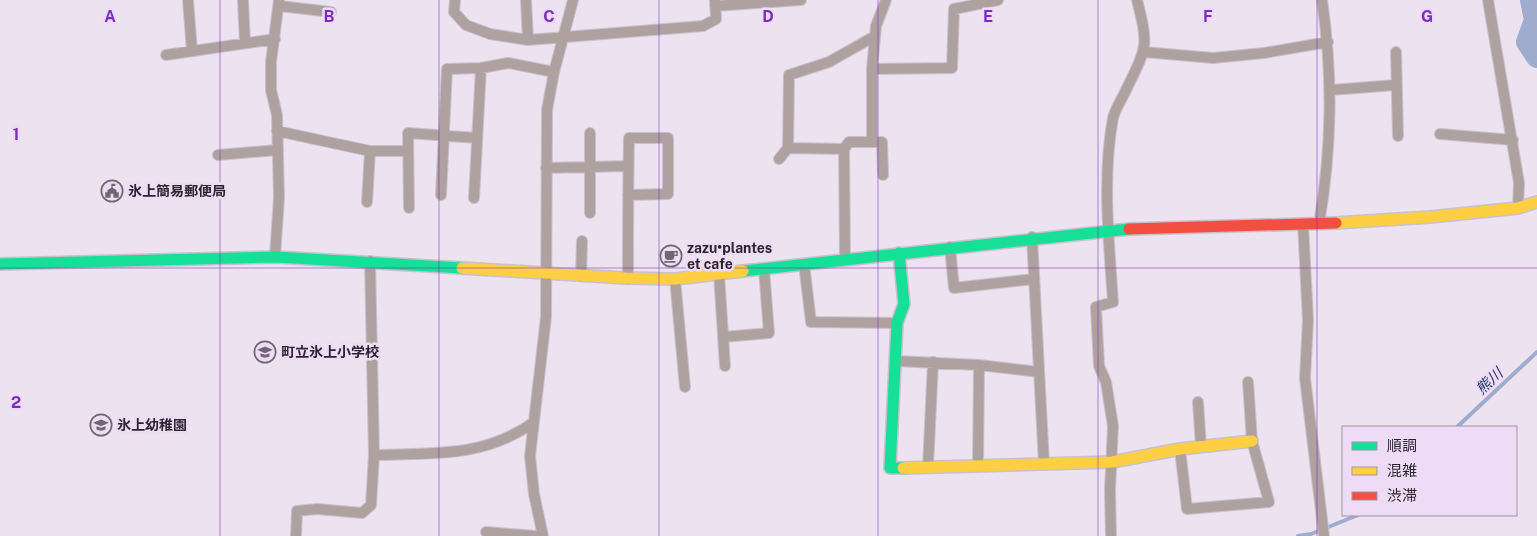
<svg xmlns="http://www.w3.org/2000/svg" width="1537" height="536" viewBox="0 0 1537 536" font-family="'Public Sans','Noto Sans JP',sans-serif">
<rect width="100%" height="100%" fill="#ece2f0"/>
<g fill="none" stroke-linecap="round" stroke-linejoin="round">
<path stroke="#a0acce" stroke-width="4" d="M1457,427l80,-75
M1298,536l13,-2 47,-19"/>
<path stroke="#a0acce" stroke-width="22" d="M1531,0l4,20 -8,22 10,15"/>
<g stroke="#c8c1cc" stroke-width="12">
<path id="street" d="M188,0l4,51
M243,0l2,43
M455,0l-1,12 12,13 24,9 38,6 175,-14 13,-7 -1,-19
M526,0l2,40
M1488,0l31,183 -1,25
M280,6l51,6
M715,6l86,-6
M1144,52l69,6 51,-5 64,-11
M1396,52l2,84
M166,55l109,-16
M872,69l80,-1 2,-59 44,-9
M1331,90l65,-5
M277,131l93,20h38
M1440,134l73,6
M872,142v-73l4,-43 10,-26
M788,148l1,-73 40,-13 46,-26
M844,149l1,110
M218,155l59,-5
M779,159l9,-11 56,1 5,-7h33l1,33
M546,168l82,-2
M441,195l6,-126 34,-1 27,-5 46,9
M474,198l7,-130
M367,202l3,-51
M409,208l-1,-75 69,5
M590,213v-80
M1303,224l5,96 -3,58 19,158
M1319,224c13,-77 14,-147 3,-224
M1032,237l12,227
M950,247l4,41 79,-9
M275,256l4,-58 -2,-83 -6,-25v-28l8,-62
M804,264l7,58 86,1
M719,274l6,92
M581,276l1,-35
M628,279c0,-47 0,-94 1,-141h39v56l-40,1
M675,279l10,108
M723,337l46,-4 -5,-64
M896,361l83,4 60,7
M1198,402l3,45
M1180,449l7,60 82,-7 -17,-61 -4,-59
M374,455c59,-2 110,3 160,-33
M978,466l1,-101
M928,467l5,-105
M486,532l50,4
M296,536l1,-25 20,-2 45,4 9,-8 3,-50 -4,-194
M543,536l-9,-42 -4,-38 16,-139 1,-207 7,-38 19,-72
M1111,536l-1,-46 3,-64 -7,-44 -7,-16 -3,-59 17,-5c-4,-59 -11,-126 0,-184 2,-9 9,-19 13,-28 21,-43 23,-43 11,-90"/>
</g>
<g stroke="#c8c1cc" stroke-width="14">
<path id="fast" d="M899,253l5,51 -7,19 -7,145h13
M0,264l276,-7 186,11
M743,271l386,-42"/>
</g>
<g stroke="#c8c1cc" stroke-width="14">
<path id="slow" d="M1336,223l94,-6 88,-9 19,-6
M462,268l163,10 50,1 68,-8
M903,468l209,-6 68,-13 72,-8"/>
</g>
<g stroke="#c8c1cc" stroke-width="14">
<path id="jam" d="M1129,229l207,-6"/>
</g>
<use href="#street" stroke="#b0a1a1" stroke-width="10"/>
<use href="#fast" stroke="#16e098" stroke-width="11"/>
<use href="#slow" stroke="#ffcf43" stroke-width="11"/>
<use href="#jam" stroke="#f24e42" stroke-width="11"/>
</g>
<path fill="none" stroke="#7b2cbf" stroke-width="1" stroke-opacity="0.55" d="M220,0v536M439,0v536M659,0v536M878,0v536M1098,0v536M1317,0v536M0,268h1537"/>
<defs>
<g id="civic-ring" transform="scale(1.125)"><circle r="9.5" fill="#eedcf6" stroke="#6f6772" stroke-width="1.5"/><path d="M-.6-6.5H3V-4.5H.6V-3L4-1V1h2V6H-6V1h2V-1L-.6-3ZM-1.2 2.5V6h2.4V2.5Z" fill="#6f6772"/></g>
<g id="cafe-ring" transform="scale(1.125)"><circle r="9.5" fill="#eedcf6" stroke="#6f6772" stroke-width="1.5"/><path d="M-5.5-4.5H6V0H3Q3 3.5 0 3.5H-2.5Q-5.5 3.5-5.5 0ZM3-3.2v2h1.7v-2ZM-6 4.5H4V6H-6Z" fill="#6f6772"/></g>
<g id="school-ring" transform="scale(1.125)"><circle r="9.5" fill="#eedcf6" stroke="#6f6772" stroke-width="1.5"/><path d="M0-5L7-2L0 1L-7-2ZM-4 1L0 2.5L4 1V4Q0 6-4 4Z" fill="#6f6772"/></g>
</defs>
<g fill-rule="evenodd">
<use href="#civic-ring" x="112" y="191"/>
<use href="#cafe-ring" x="671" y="256"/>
<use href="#school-ring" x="265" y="352"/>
<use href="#school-ring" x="101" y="425"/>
</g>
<g text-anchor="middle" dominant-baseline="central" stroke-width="5" stroke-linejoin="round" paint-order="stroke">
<g font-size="14" font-weight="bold" fill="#2b252e" stroke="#eedcf6" text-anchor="start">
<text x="128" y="191">氷上簡易郵便局</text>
<text x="687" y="248">zazu•plantes<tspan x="687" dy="16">et cafe</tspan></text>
<text x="281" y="352">町立氷上小学校</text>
<text x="117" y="425">氷上幼稚園</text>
</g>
<g font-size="15" font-style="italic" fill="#1f366c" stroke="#eedcf6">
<text transform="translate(1489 381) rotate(-43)">熊川</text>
</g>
</g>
<g font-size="16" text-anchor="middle" font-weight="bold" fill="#7b2cbf" stroke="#eedcf6" stroke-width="5" stroke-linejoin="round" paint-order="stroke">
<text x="110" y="22">A</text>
<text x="329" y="22">B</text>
<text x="549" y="22">C</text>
<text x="768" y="22">D</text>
<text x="988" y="22">E</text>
<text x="1208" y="22">F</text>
<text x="1427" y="22">G</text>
<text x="16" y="140">1</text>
<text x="16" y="408">2</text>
</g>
<rect x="1342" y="426" width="175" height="90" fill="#eedcf6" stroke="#a093a6"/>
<rect x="1352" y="442" width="25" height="8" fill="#16e098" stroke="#a093a6"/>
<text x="1387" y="451" font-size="15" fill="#2b252e">順調</text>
<rect x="1352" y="467" width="25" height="8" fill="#ffcf43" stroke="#a093a6"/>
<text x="1387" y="476" font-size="15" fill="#2b252e">混雑</text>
<rect x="1352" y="492" width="25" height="8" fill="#f24e42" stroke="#a093a6"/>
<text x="1387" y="501" font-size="15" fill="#2b252e">渋滞</text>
</svg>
